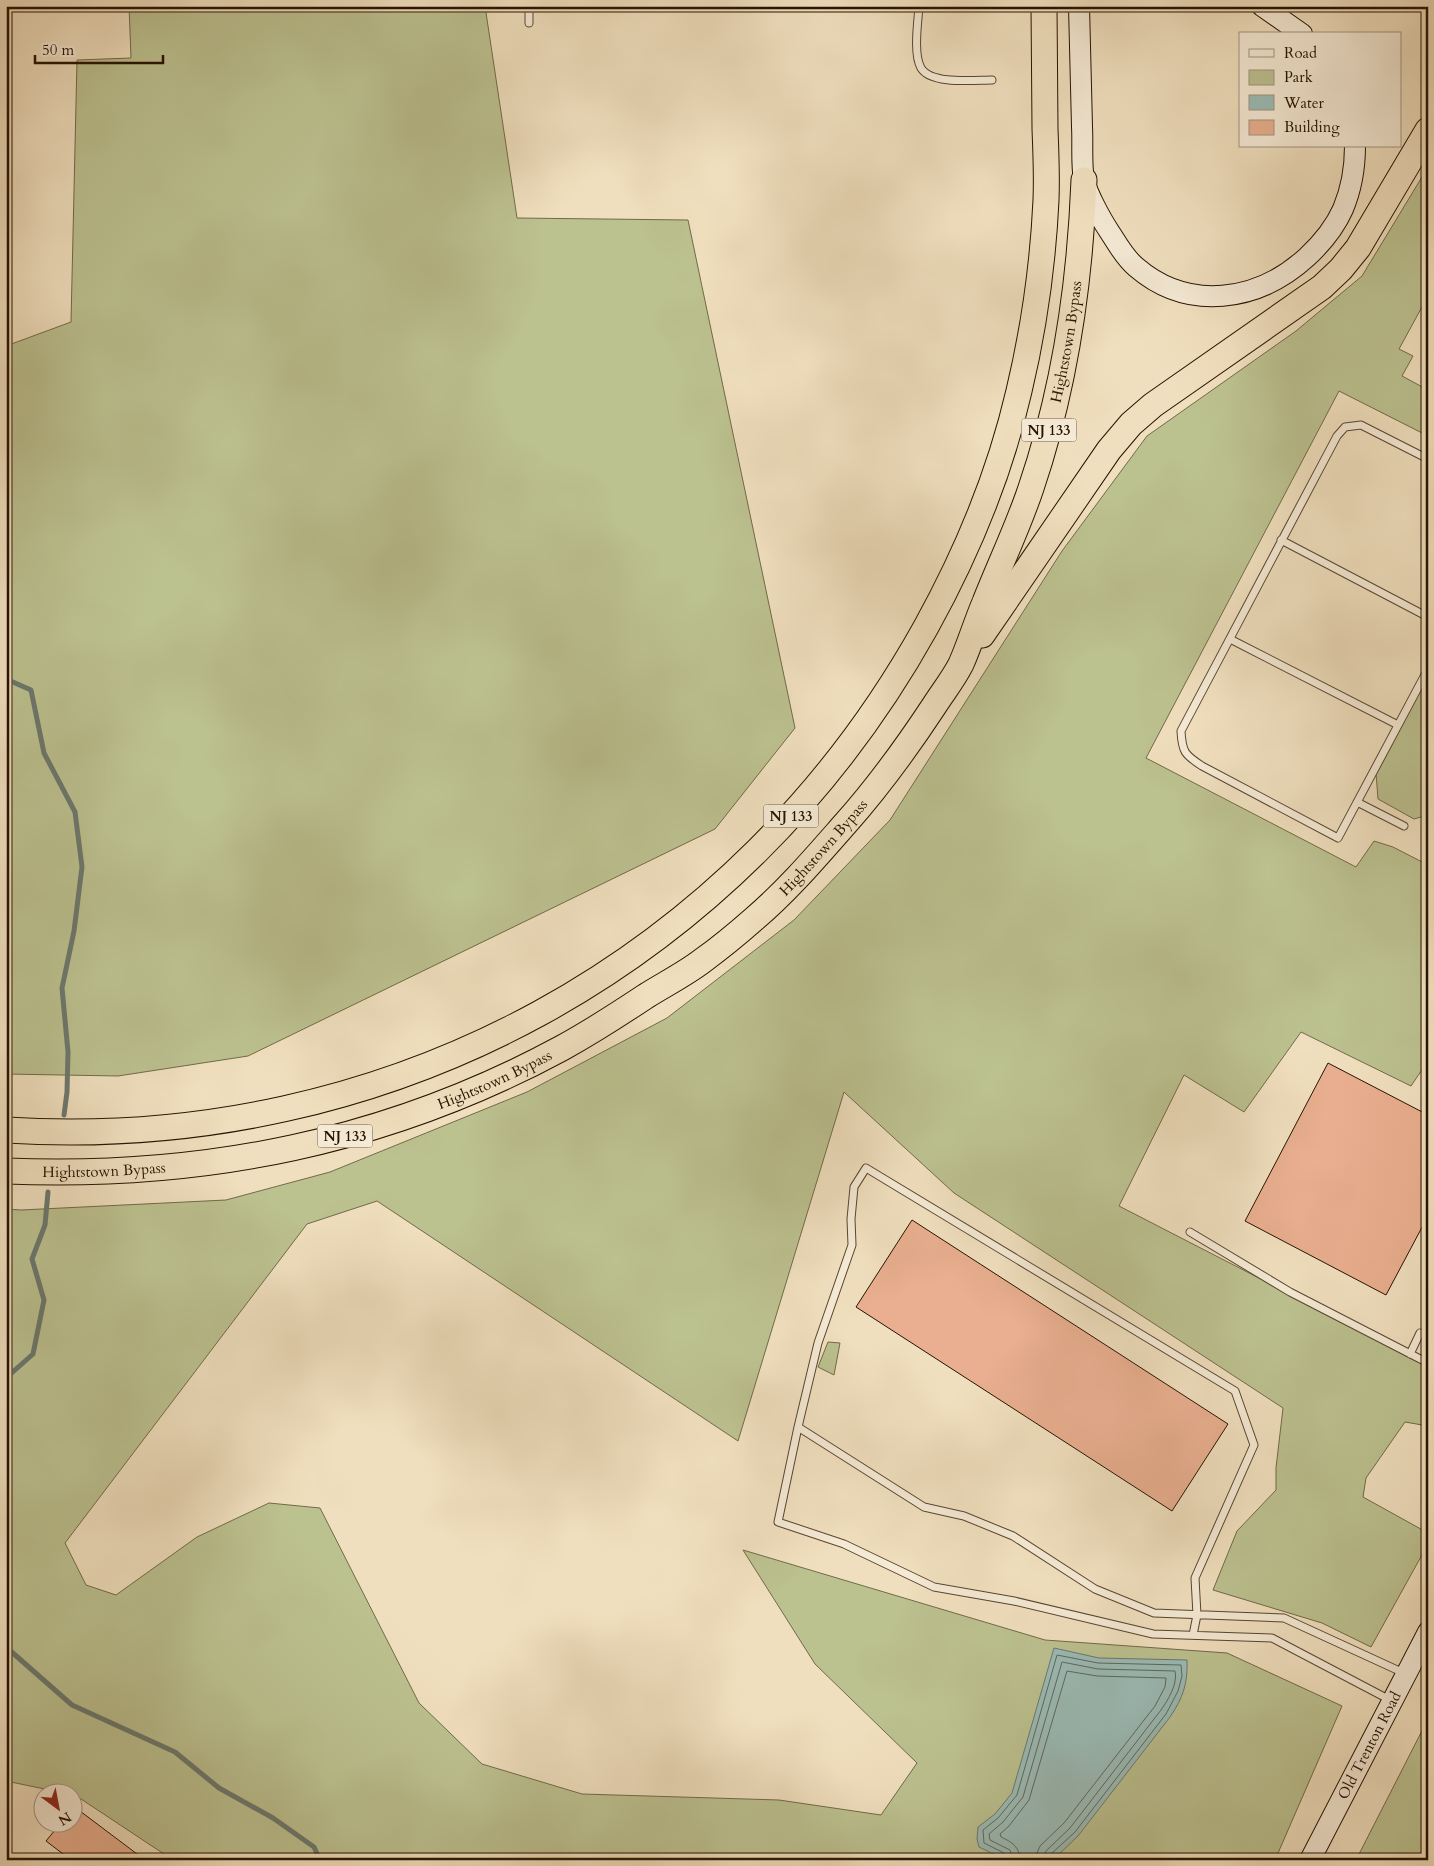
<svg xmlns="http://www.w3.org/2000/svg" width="1434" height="1866" viewBox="0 0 1434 1866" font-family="Cardo,serif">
<rect width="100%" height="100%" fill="#f0dfbe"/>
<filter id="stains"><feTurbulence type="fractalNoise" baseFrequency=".004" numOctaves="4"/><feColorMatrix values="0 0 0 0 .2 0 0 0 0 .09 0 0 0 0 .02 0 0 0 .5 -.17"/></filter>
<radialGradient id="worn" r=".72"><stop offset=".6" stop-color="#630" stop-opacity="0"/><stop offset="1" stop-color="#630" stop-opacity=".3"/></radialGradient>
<path fill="#bcc190" stroke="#716a48" d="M129,6h356l32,212 171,2 107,508 -80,101 -467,227 -130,20 -112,-2v-728l65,-24 6,-262 54,-2z
M1428,167v129l-29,53 14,7 -11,20 26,14v46l-89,-45 -193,367 210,109 18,-26 19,6 35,18v196l-17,25 -110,-54 -57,80 -60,-37 -65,131 309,159v61l-23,-4 -39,56 -3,19 65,36v11l-57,103 -49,-24 -109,-33 24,-59 39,-41v-22l7,-60 -329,-215 -110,-101 -106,349 -361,-240 -70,23 -242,319 21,42 30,10 81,-58 72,-34 51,5 99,195 63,61 100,30 197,6 102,15 36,-52 -102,-99 -72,-114 302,90 182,13 115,53 -67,154h-1102l-95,-63 -5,-2 -1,-1 -8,-1 -58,-12v-572l15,1 205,-10 104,-28 197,-80 140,-74 127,-98 96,-100 172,-269 85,-115 149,-105 66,-55z
M1428,669v146l-14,4 -36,-20 -2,-26z
M828,1342l12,1 -6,32 -16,-8z
M1428,1719v141h-72z"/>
<path fill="#9bbcb7" stroke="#6c786e" d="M1054,1648l45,10 88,2c1,23 -4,38 -17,57l-92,119 -25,24h-47l-27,-13 -2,-8 1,-12 17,-13 17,-21z"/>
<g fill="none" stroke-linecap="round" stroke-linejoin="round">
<path stroke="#60685c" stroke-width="1" d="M1006,1860l-2,-7 -20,-10 -1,-13 15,-12 19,-23 40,-140 41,8 83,2 1,11 -4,15 -12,23 -91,118 -24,22 -1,6
M1013,1860l-3,-10 -20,-10 -1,-6 14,-12 20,-25 39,-135 36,7 77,2c3,13 -7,29 -14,39l-91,118 -24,23 -3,9
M1020,1860c0,-13 -8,-18 -19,-23l-1,-3 9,-8 20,-26 38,-129 30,5 69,2 -1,9 -10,19 -91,117 -24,23 -3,7 -1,7"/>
<path stroke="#6c786e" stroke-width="5" d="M6,679l25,11 13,63 31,59 7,55 -8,64 -12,57 6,64 -1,40 -3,23
M6,1378l27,-24 11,-54 -12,-41 13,-34 3,-33
M6,1647l66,58 103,47 44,36 54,30 41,29 6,13"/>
</g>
<path fill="#e9af90" stroke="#261300" d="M1328,1063l100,52v101l-42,79 -141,-74z
M912,1220l316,204 -56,87 -316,-204z
M72,1805l73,55h-74l-25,-19 14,-17h12z"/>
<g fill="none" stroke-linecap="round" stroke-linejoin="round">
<g stroke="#584630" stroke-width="9">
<path id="service" d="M529,6v17
M919,6c-1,16 -6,48 2,62 10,17 54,12 71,12
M1428,459l-67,-34 -16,2 -8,9 -156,295c1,21 4,24 21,35l136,72 90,-169
M1281,540l147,77
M1230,639l168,86
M1357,802l47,24
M1190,1232l100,60 138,71
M1410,1354l10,-21
M798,1427l20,-84 34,-98 -1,-26 3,-32 12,-19 369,223 19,54 -59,133 2,37 -4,20
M1392,1701l-120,-63 -119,-4 -139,-33 -80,-14 -90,-43 -66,-22 20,-95 126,80 40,9 49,20 82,53 59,24 130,5 122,56"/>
</g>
<g stroke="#261300" stroke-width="22">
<g id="secondary">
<path d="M1079,6c1,41 2,81 3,121 1,16 -1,38 2,53 3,13 17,39 25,51 8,12 15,26 27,36 52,45 122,35 171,-10 14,-13 28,-30 36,-48 8,-19 12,-42 12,-63"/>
<path d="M1262,6l40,28"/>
<path id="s1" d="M1310,1860l118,-228"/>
</g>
</g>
<g stroke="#261300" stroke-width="27">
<g id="motorway">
<path d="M982,635l127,-185 22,-26 22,-19 169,-118 19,-18 17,-21 70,-118"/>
<path d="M6,1130c383,24 734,-168 920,-503 41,-74 74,-154 93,-236 15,-63 24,-127 27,-191 1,-24 0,-47 -1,-71 0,-41 -1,-82 -1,-123"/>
<path id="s2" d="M6,1171c198,8 382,-29 556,-123 29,-16 57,-34 84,-52 19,-12 39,-22 56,-35 18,-13 35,-27 52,-42 33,-28 62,-62 91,-95 33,-37 62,-77 89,-118 9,-14 20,-28 27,-42 9,-20 15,-41 24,-62 15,-38 33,-75 46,-114 34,-100 49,-203 53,-308"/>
</g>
</g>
<use href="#service" stroke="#f5ead5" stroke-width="7"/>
<use href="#secondary" stroke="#f5ead5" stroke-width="20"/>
<use href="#motorway" stroke="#f0dfbe" stroke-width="25"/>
</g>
<g text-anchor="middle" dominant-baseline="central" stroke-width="4" stroke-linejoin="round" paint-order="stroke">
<g fill="#f5ead5" stroke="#645440" stroke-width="1">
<rect x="1021.5" y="418.5" width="55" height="23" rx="4"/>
<rect x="763.5" y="804.5" width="55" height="23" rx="4"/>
<rect x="317.5" y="1124.5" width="55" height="23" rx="4"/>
</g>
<g font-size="14" font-weight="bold" fill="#261300">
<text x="1049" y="430">NJ 133</text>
<text x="791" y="816">NJ 133</text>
<text x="345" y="1136">NJ 133</text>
</g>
<g font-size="15" fill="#261300" stroke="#f5ead5">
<text stroke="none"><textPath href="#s2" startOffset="1478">Hightstown Bypass</textPath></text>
<text stroke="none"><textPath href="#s2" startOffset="908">Hightstown Bypass</textPath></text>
<text stroke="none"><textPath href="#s2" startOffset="502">Hightstown Bypass</textPath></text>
<text stroke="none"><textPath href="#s2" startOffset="98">Hightstown Bypass</textPath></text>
<text stroke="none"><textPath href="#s1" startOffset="129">Old Trenton Road</textPath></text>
</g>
</g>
<rect width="1434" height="1866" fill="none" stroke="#f0dfbe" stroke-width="25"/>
<rect x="8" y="8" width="1419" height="1851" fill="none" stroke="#261300" stroke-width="2.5"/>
<rect x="12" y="12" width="1409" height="1841" fill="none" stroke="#261300"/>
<rect x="1239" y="32" width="162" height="115" fill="#f5ead5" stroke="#a29480"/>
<rect x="1249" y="49" width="25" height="8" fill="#f5ead5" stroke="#a29480"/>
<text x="1284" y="58" font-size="15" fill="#261300">Road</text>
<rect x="1249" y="70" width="25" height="15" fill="#bcc190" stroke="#a29480"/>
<text x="1284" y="82" font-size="15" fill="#261300">Park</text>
<rect x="1249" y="95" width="25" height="15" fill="#9bbcb7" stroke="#a29480"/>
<text x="1284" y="108" font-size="15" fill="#261300">Water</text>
<rect x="1249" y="120" width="25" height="15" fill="#e9af90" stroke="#a29480"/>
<text x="1284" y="132" font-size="15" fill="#261300">Building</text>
<g transform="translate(58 1808) rotate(148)"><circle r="24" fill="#f5ead5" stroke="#a29480"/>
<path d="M0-4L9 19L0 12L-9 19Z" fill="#8f2418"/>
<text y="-8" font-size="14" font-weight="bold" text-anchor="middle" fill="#261300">N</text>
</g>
<path d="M35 55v8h128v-8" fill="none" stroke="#261300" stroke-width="2.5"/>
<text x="42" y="55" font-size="15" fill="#261300" stroke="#f5ead5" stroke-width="4" paint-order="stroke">50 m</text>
<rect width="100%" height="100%" filter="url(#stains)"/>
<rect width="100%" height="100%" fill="url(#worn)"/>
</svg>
